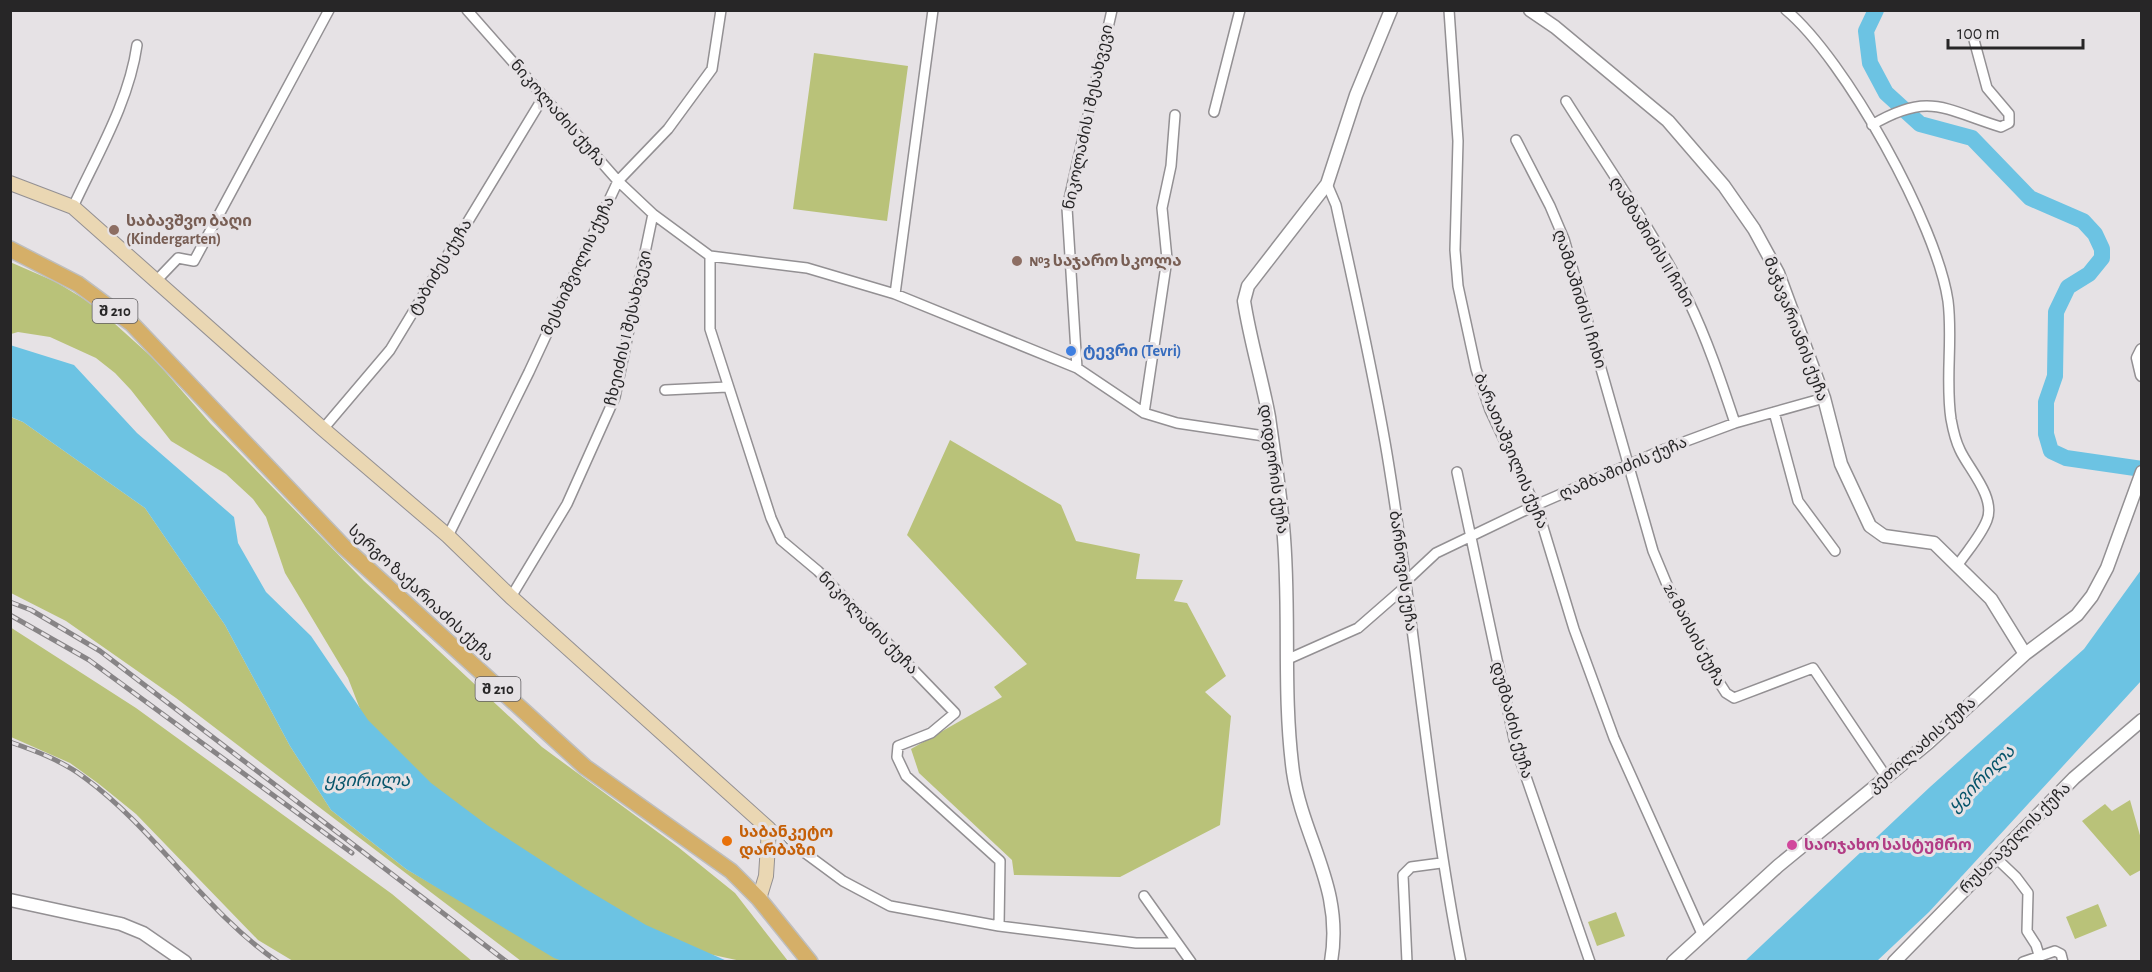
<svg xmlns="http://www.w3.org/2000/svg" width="2152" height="972" viewBox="0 0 2152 972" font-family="'Alegreya Sans','Noto Sans Georgian',sans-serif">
<rect width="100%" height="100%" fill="#e6e2e5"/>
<path fill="#b9c279" d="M814,53l94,13 -21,155 -94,-12z
M10,262l46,20 38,23 61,55 55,63 154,158 178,166 136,100 57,46 53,68h-47l-37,-8 -126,-58 -56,-19 -157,-154 -17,-44 -63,-105 -19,-56 -13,-18 -27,-25 -55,-33 -40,-51 -16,-17 -19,-15 -46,-21 -32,-5 -7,2z
M10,417l13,5 122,86 80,117 65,121 41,64 75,59 159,92h-44l-345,-263 -110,-77 -55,-28z
M950,440l111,65 15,36 64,13 -4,25 47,1 -9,21 13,2 39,73 -21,16 26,24 -11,109 -100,52 -106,-2 -2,-15 -93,-87 -8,-24 91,-52 -8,-10 33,-23 -120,-129z
M10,627l126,81 256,186 80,67h-179l-35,-21 -122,-126 -37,-30 -29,-21 -59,-26z
M2130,800l11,39v31l-11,6 -48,-55 23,-17 7,7z
M2098,904l9,22 -32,13 -9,-22z
M1616,912l9,24 -28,10 -9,-24z"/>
<path fill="#6cc3e3" d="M10,345l64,20 63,68 97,84 4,26 28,49 45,44 57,84 63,63 56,42 97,63 62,37 81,36 -162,1 -11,-4 -148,-89 -75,-59 -41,-64 -65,-121 -80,-117 -122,-86 -12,-5z
M2141,570v111l-212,231 -52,49h-132l185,-174 154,-138z"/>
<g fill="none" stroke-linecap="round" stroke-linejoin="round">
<path stroke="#6cc3e3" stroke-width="16" d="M1876,10l-10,21 4,32 16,30 34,31 52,14 58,60 53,23 12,13 7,15v9l-13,16 -21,13 -12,25 -1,64 -9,26v32l5,17 15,7 76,11"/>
<g stroke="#939093" stroke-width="12">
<path id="minor" d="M467,10l151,171 35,33 57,42 97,12 88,26 182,74 67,45 33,10 94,14
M1449,10l9,131 -3,109 3,36 18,83 14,41 49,104 35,115 40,109 89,198
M1786,10c59,49 151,215 162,291 5,39 -3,79 3,118 2,11 4,21 9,31 8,18 36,47 27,70 -6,16 -20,31 -30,46
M1566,101c41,65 87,130 122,199 19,39 33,81 47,123
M1214,112l26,-102
M1872,125c58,-34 73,-15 129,2l8,-4v-9l-22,-26 -13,-48
M1516,140l34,66 14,33 89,312 15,36 49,92 9,14 8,5 79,-30 74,110
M1327,184l9,21c18,83 37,165 51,249 28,169 41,339 74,508
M73,207c24,-52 56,-105 64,-162
M710,256v73l61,189 10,22 37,31 137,142 -24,20 -33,13 -1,11 9,19 94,85 -1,65
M155,282l23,-24 16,3 135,-251
M895,294l38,-284
M1077,368l-10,-160 45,-198
M665,390l62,-3
M1774,412l24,89 37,50
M1144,413l23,-154 -5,-51 9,-42 4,-51
M323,429l67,-79 154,-254
M1457,472l59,276 74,214
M448,536l81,-164 89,-191 50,-52 44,-60 9,-59
M1405,582l31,-29 100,-48 129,-56 70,-26 89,-25
M511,597l56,-93 48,-107 38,-183
M1286,660l72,-32 47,-41
M769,829l16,5 16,16 42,31 47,25 109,20 137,17h41
M1995,857l21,20 12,16 -1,38 9,14 3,10
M1144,896l47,66
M1407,962l-4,-87 8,-8 30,-4
M2023,962l32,-11 6,3 2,8"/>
</g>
<g stroke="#939093" stroke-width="15">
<path id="tertiary" d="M1530,10l25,17 113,94 56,65 30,43 24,44 46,125 17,66 29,62 14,10 50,7 57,56 34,55
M2142,350l-4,8 4,17
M10,900l111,24 22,9 42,29
M1331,962c13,-75 -28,-122 -38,-190 -11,-82 -2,-165 -10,-246 -3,-36 -9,-73 -14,-109 -7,-38 -19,-77 -25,-116l4,-15 79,-102 29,-89 35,-85
M1673,962l105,-96 150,-123 97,-89 52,-39 15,-19 15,-28 35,-96
M1894,962l180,-184 68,-58"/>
</g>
<g stroke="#939093" stroke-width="16">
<path id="secondary" d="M10,183l63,24 250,222 125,107 63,61 258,232 -3,47 -7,23"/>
</g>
<g stroke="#bebebe" stroke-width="18">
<path id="primary" d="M10,249l68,35 54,40 211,222 242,221 146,104 28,28 51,63"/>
</g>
<use href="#minor" stroke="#fff" stroke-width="9"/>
<use href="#tertiary" stroke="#fff" stroke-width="12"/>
<use href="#secondary" stroke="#ead7b3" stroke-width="14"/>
<use href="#primary" stroke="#d5af68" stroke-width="15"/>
<g stroke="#878486" stroke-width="5">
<path id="rail" d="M10,602l21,8 69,41 407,311
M10,615l79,45 263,193
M10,742c26,9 53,19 75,36 72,53 119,133 193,184"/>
</g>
<use href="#rail" stroke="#e6e2e5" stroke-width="3" stroke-dasharray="9" stroke-linecap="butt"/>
</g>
<g fill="#8d6e63" stroke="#e6e2e5" stroke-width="2">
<circle cx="114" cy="230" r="6"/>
<circle cx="1017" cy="261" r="6"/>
</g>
<circle fill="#3f7fe0" stroke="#e6e2e5" stroke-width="2" cx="1071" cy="351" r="6"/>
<circle fill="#e8710a" stroke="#e6e2e5" stroke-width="2" cx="727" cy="841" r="6"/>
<circle fill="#d1479c" stroke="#e6e2e5" stroke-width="2" cx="1792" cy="845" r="6"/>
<g text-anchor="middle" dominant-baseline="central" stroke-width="6" stroke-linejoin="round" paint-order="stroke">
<g fill="#e6e2e5" stroke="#605e60" stroke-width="1.5">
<rect x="92.5" y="299" width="45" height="24" rx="4.5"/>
<rect x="475.5" y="677" width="45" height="24" rx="4.5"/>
</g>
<g font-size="15" font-weight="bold" fill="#272627">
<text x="115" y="311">შ 210</text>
<text x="498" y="689">შ 210</text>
</g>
<g font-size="16" fill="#272627" stroke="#e6e2e5">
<text transform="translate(558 113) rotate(49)">ნიკოლაძის ქუჩა</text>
<text transform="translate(1088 117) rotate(-78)">ნიკოლაძის I შესახვევი</text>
<text transform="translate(1652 242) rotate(59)">ღამბაშიძის II ჩიხი</text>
<text transform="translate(578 266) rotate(-65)">მესხიშვილის ქუჩა</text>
<text transform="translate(440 267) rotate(-59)">ტაბიძეს ქუჩა</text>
<text transform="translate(1580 299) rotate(73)">ღამბაშიძის I ჩიხი</text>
<text transform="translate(628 328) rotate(-77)">ჩხეიძის I შესახვევი</text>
<text transform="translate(1796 329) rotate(69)">მაჭავარიანის ქუჩა</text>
<text transform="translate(1511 451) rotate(67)">ბარათაშვილის ქუჩა</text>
<text transform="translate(1623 468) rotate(-23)">ღამბაშიძის ქუჩა</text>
<text transform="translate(1274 469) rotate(82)">დიდგორის ქუჩა</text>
<text transform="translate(1403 571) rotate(82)">ბარნოვის ქუჩა</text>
<text transform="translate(421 593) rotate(43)">სერგო ზაქარიაძის ქუჩა</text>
<text transform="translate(868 623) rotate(46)">ნიკოლაძის ქუჩა</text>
<text transform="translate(1694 635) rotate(62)">26 მაისის ქუჩა</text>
<text transform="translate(1512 720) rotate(75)">დუმბაძის ქუჩა</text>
<text transform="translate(1922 745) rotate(-41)">კეთილაძის ქუჩა</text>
<text transform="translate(2015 838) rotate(-45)">რუსთაველის ქუჩა</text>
</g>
<g font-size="16" font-weight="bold" fill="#785e54" stroke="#e6e2e5" text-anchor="start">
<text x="126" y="221">საბავშვო ბაღი<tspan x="126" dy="18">(Kindergarten)</tspan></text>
<text x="1029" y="261">№3 საჯარო სკოლა</text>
</g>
<g font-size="16" font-weight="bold" fill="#366cbe" stroke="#e6e2e5" text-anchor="start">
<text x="1083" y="351">ტევრი (Tevri)</text>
</g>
<g font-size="16" font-weight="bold" fill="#c56008" stroke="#e6e2e5" text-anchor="start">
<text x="739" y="832">საბანკეტო<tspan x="739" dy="18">დარბაზი</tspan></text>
</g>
<g font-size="16" font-weight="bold" fill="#b23c85" stroke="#e6e2e5" text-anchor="start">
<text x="1804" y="845">საოჯახო სასტუმრო</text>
</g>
<g font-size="18" font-style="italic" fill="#055369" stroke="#e6e2e5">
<text transform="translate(1982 779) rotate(-45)">ყვირილა</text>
<text x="367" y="781">ყვირილა</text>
</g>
</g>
<rect width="2152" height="972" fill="none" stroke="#272627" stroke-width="24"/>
<path d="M1948 39v9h135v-9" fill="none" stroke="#272627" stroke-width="3"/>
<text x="1957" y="39" font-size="18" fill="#272627" stroke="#e6e2e5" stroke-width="4.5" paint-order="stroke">100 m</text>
</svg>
